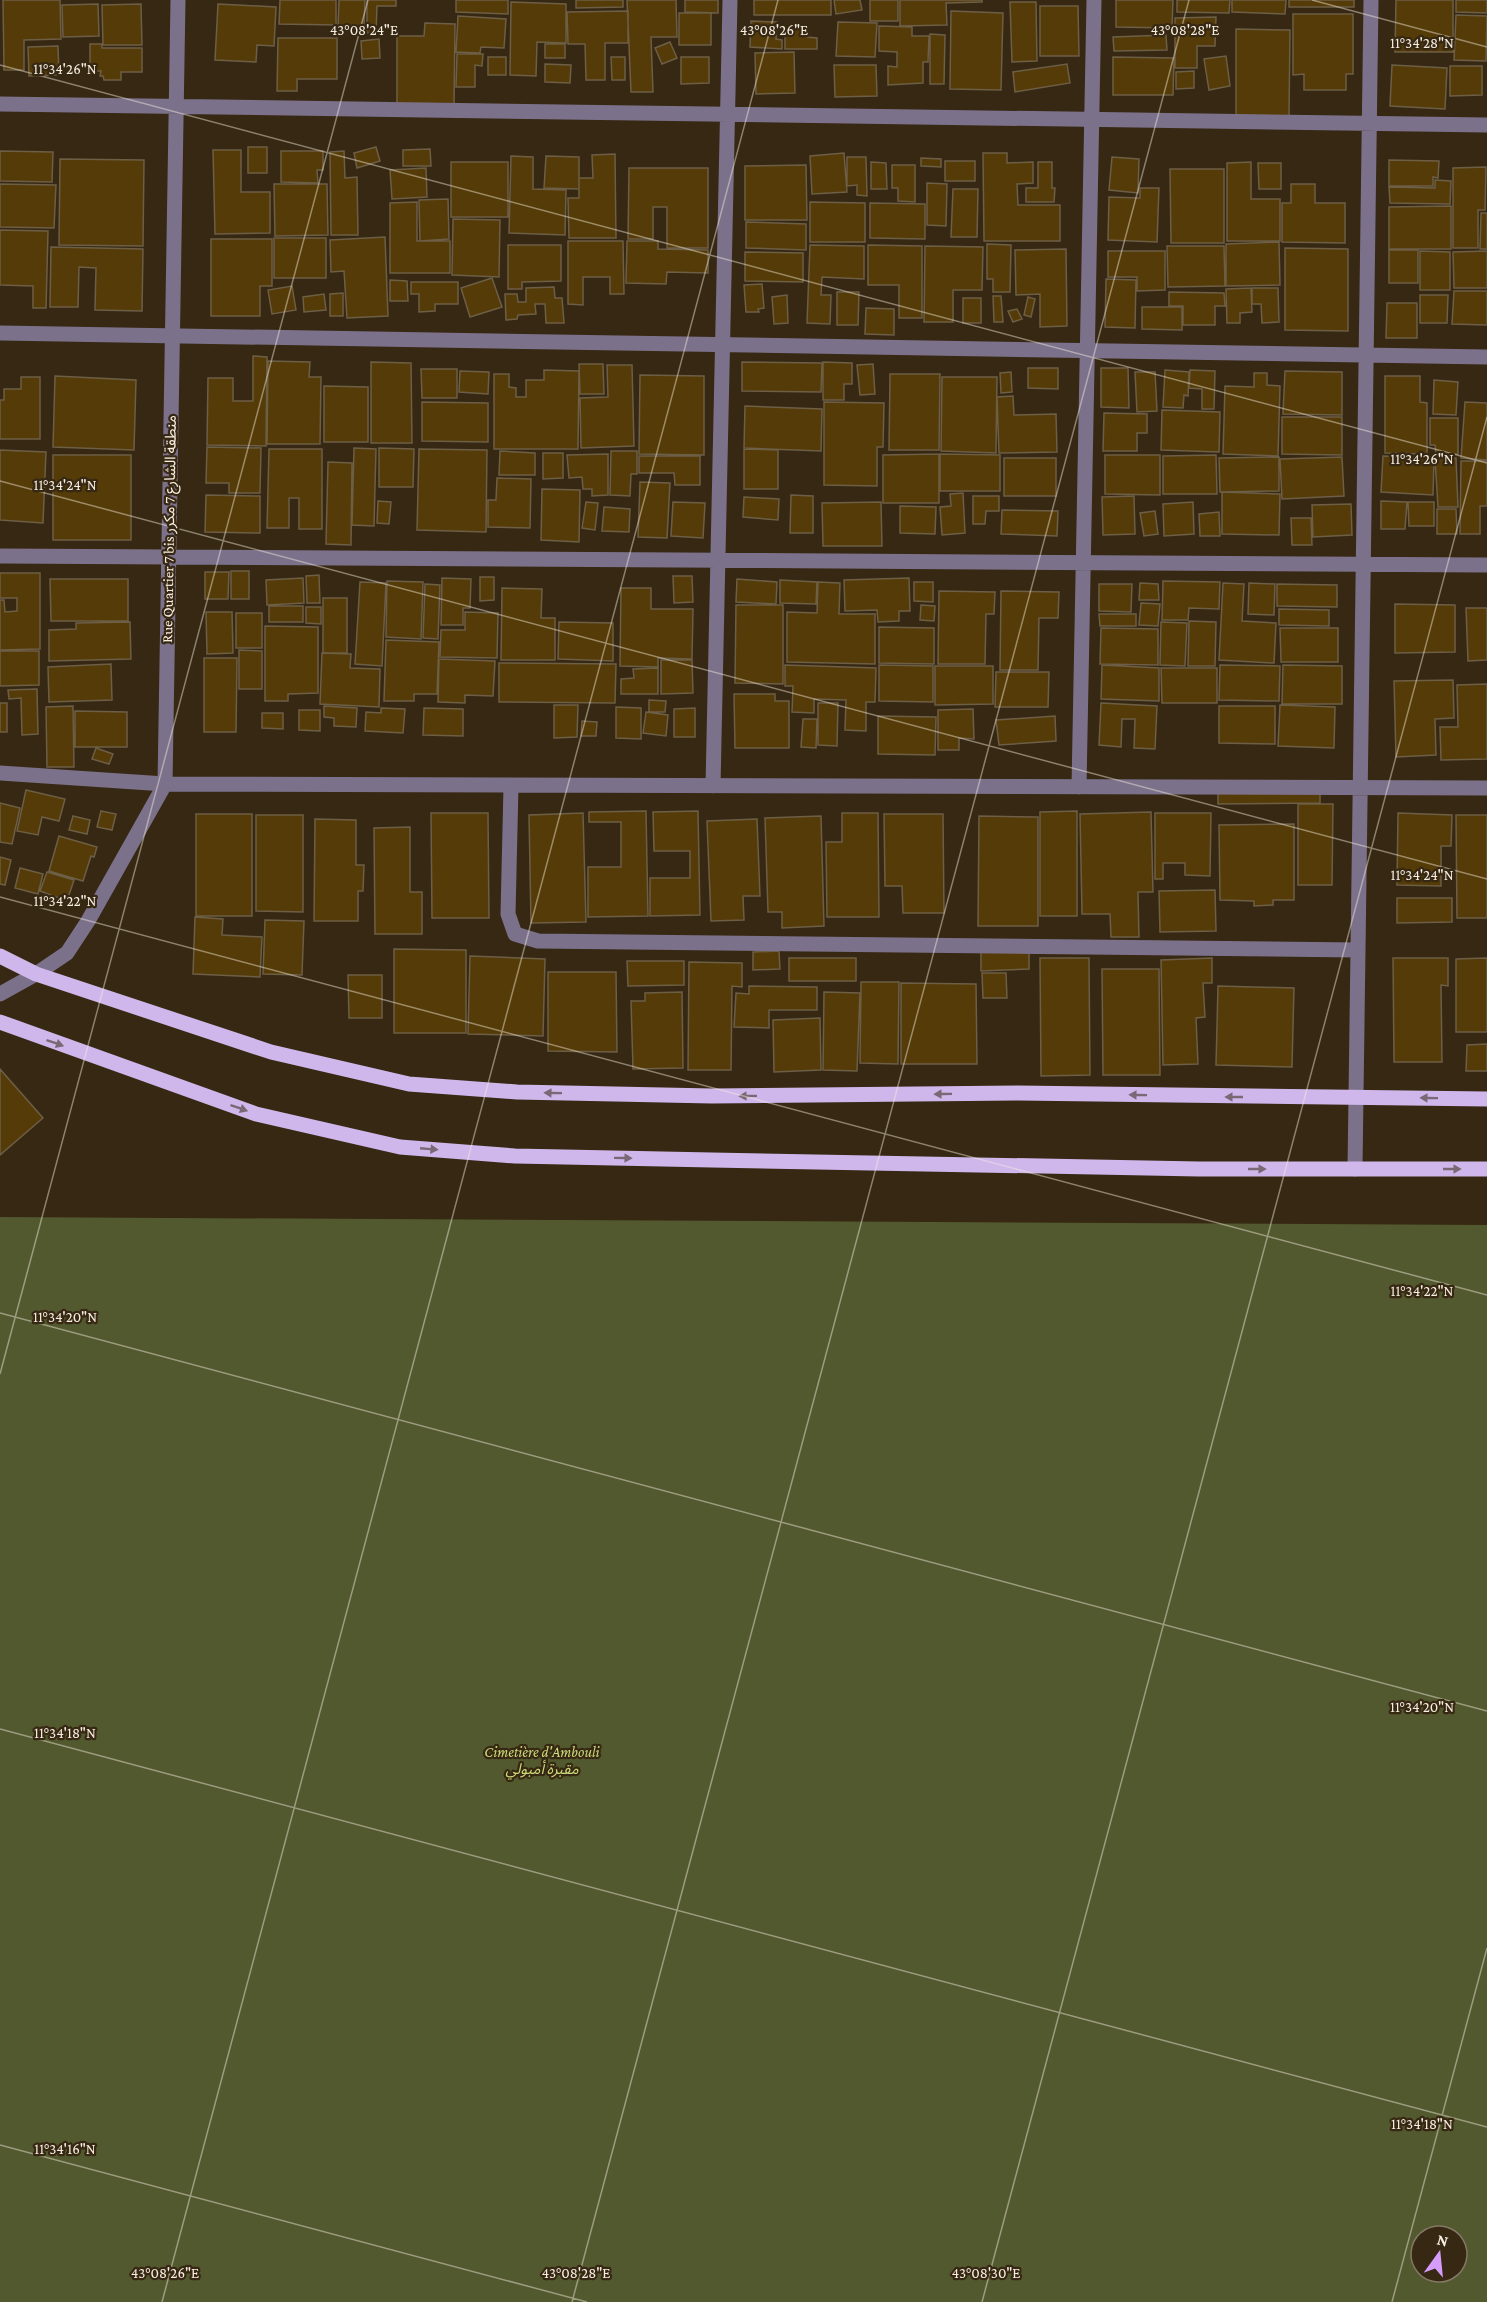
<svg xmlns="http://www.w3.org/2000/svg" width="1487" height="2302" viewBox="0 0 1487 2302" font-family="'Crimson Pro','Noto Sans Arabic',serif">
<rect width="100%" height="100%" fill="#362812"/>
<path fill="#53592f" fill-rule="evenodd" d="M0,1217l1487,8v1077h-1487zM1421,2236h36v36h-36z"/>
<path fill="#553b07" stroke="#6d5e46" stroke-width="1.5" d="M3,0h57l1,39 -37,1v30h-20z
M280,0h56v25l-57,-1z
M339,0h26l-1,27h-26z
M367,0h29v6h-19l-1,27h-9z
M456,0h52v14l-52,-2z
M576,0h47v7l-47,1z
M627,0h49l1,37h-26l2,55h-22z
M685,0h33v13l-33,-1z
M754,0h77v15h-77z
M834,0h26l2,10 -26,4z
M870,0h28v21h-28z
M900,0h82v2l-36,1 1,22 -47,1z
M1116,0h57l-1,28 -56,-1z
M1177,0h53l-1,13 -52,-1z
M1232,0h54l-1,14 -53,-2z
M1289,0h65v7h-65z
M1396,0h57v52h-58z
M1456,0h31v13l-31,-1z
M511,2l55,2v39l-29,-1 -1,34 -26,-1z
M1010,2h26l1,59 -25,1z
M98,4l1,32 -36,1 -1,-32z
M141,4l1,41h-39l-1,-40z
M218,4l58,3 -2,39 -17,-1 -1,17 -41,-2z
M1040,6h38l1,50h-39z
M628,11v32h-23v37h-19l-1,-36h-17l-1,-32z
M951,11l52,2 -2,77 -51,-1z
M679,13h32v32h-32z
M1293,14h60v60h-7v16h-42v-16l-11,1z
M1456,15l31,1 -1,45 -32,-1z
M458,16l48,3 -2,29 -23,-1 -1,6 -24,-1z
M1216,17l-1,29h-18v22h-22v-50z
M751,21l26,1 -1,17 6,1v9l-32,-2z
M838,22l39,1 -2,34 -39,-1z
M425,23l30,1 -1,83 -57,-1v-70h27z
M879,26l33,1v9h17l-1,26h-5v21l-35,2v-19l9,1v-15l-18,-1z
M785,28h22v9l10,1v11h-32z
M1236,29l54,1 -1,87h-53z
M930,34l15,1 -1,49h-14z
M1166,35l1,15 -53,1 -1,-14z
M278,38h59v41h-40v12h-20z
M379,39l1,19 -18,1 -1,-18z
M670,42l7,16 -15,6 -7,-16z
M90,44h12v4h40v24h-21v8h-17l-1,-4h-3l1,-5h-11z
M545,44h20v14h-20z
M58,46l1,29 -30,1 -1,-29z
M794,52l1,41 -39,1 -1,-41z
M457,54h26l-1,12 -7,-1v22h-19z
M1226,56l4,30 -21,4 -5,-31z
M488,57h18v18h-18z
M611,57h14v23h-13z
M681,57h28v26l-28,1z
M1113,57l61,1 -1,37h-60z
M545,64l26,1 -1,18 -25,-1z
M1067,64l3,19 -55,9 -2,-20z
M834,65h42l1,31 -42,1z
M1392,65l55,3 -2,41 -55,-3z
M1450,66h32v29l-32,1z
M1194,71v17l-18,1v-17z
M248,147h19v26h-19z
M376,147l4,14 -23,7 -3,-15z
M430,149l1,17h-28v-16z
M213,150h28v42h29v41l-55,1z
M0,151l53,1 -1,30 -52,-1z
M281,151h42v19h-6l1,13 -37,-1z
M344,151l1,27 12,-1 1,58h-27l-1,-83z
M844,153l3,39 -35,2 -2,-38z
M983,153h24v10l26,-1v21l-16,1 1,21h42v36h-76z
M615,154l1,84h-47l-1,-40h11v-20h14l-1,-23z
M511,156l22,1v32l33,1 -1,45 -56,-2z
M546,156l33,1v32l-35,-1z
M847,157h19l1,39 -10,-1v-10l-10,1z
M1112,157l27,2 -1,34 -29,-3z
M921,158l20,1v8l-20,-1z
M60,159l84,1 -1,86 -84,-1z
M1389,160l50,1 -1,17 -5,-1v9h-44z
M945,161h30v20h-30z
M451,162h57v55h-57z
M871,162l15,1 1,26h-16z
M1038,162h14v26h3l-1,14h-28v-14h12z
M1251,162v37h29v42h-53v-78z
M1258,163h23v26h-22z
M806,165l1,55h-62v-54z
M892,165h23v37l-17,-1v-13h-6z
M1486,167l-1,43h-7v38h-25v-80z
M426,168l1,29 -35,2 -2,-29z
M629,168h79v80h-41v-41h-14v32h-25z
M1170,169h54v74h-53z
M1435,180l16,1 -1,23 -60,-1 -1,-16 46,1z
M927,183l20,1 -1,42 -19,-1z
M0,184l56,1 -2,43 -54,-1z
M274,184h53l1,51 -53,1z
M1291,184h24v19h30v40l-63,-1v-39h9z
M1140,188h19l-2,54 -49,-2 1,-43 31,1z
M953,189h25l-1,48h-26z
M448,199l1,40 -29,2 -1,-41z
M417,202v39h33v32h-60v-70z
M810,202l55,1v39h-55z
M870,203l55,1v35l-55,-1z
M1451,206v43h-62v-42z
M1481,213h6v36h-7z
M453,219l47,1 -1,57 -47,-2z
M746,222l60,2v26l-60,-2z
M0,230l48,1 -2,77h-13v-22l-33,-1z
M385,237l3,79 -41,2 -3,-47 -13,1 -1,-32z
M274,238h52v40h-52z
M211,239h61v47h-12v30h-49z
M568,241h55l1,53h-14v-17h-27v28l-15,-1z
M627,241h31v8l50,1v23l-41,-1 -1,12 -40,-1z
M1279,242l1,43 -54,1v-42z
M987,244l24,1 -1,47h-17v-13h-6z
M508,245h53v36l-39,1v7h-14z
M810,245l54,1v33l-42,-2 -1,18h10l-1,29 -23,-1z
M868,245l54,1v72h-23v-33h-31z
M925,246l58,1 -1,43h-29v32h-29z
M1167,246h57l1,40 -57,1z
M51,247l92,2 -1,62 -47,-1 1,-42 -17,-1 -1,40h-28z
M1285,248l63,1v82l-63,-1z
M1066,249l1,77 -27,1v-33l-24,1 -1,-45z
M1389,250h29v33h-29z
M1108,251h57v39l-28,1v-14h-29z
M1420,251l30,1v38h-30z
M1487,251v37h-33l-1,-36z
M745,252l58,1v29l-58,-1z
M492,278l10,29 -32,10 -9,-29z
M1106,279l30,1 -1,48 -30,-1z
M390,280l17,1 1,20h-18z
M411,282h47v22h-23v7l-16,1v-18h-8z
M762,284l2,24 -6,1 1,3h-13l-2,-27z
M292,286l4,24 -24,4 -4,-24z
M554,287l1,11h7l2,25h-18l-1,-19h-10l1,10 -18,1 -1,4 -11,1 -1,-26h12l1,8h8v-14z
M1251,288l1,24 -12,1v10h-13l-1,-34z
M1252,288h26l1,34 -17,1 -1,-19h-9z
M1454,291h33v34l-35,-1z
M837,292h22l-1,33h-21z
M1169,292l55,1 1,13h-10v19h-32v-19h-14z
M343,293v23h-13v-22z
M324,294l2,16 -22,2 -1,-15z
M787,295l1,28 -14,1 -2,-27z
M1420,295h28l-1,28h-27z
M993,296h8l2,26h-9z
M1028,297l7,2 -4,18 -7,-2z
M963,298h18v25h-18z
M1387,303h30v35h-31z
M1142,307h40v23l-40,-1z
M866,308l28,1v26l-29,-1z
M1017,309l5,10 -9,3 -5,-11z
M253,356l14,1 -1,89 -59,-1 1,-67h25v23h20z
M268,361l42,1 -1,15h12l-1,67h-53z
M371,362l40,1 1,80h-41z
M742,362l80,1 -1,29 -79,-1z
M823,362l29,1v21h-8v16h-21z
M579,364h24l1,30h-24z
M873,364l2,30 -15,1 -3,-30z
M607,365h25l2,81 -53,2 -1,-50 28,-1z
M1028,368h30v21l-30,-1z
M1101,368h27l1,40 -28,-1z
M421,369h36v29h-35z
M544,370l35,1 -1,78h-84v-75h15v13l7,1v9h10v-17h18z
M1165,370l24,2 -1,24 -4,-1 -1,13 -20,-1z
M1190,370l25,1 -1,38h-12v-20l-13,-1z
M460,371l29,1 -1,22 -29,-2z
M1285,371l57,1v43l-59,-1z
M1011,372l1,20 -11,1 -1,-20z
M1135,372h20l2,39 -20,1z
M1254,373h13v12l13,1 -2,70 -55,-2 2,-68 29,1z
M890,374h50l-1,76h-50z
M640,375l64,1v79l-65,-1z
M55,376l81,4 -2,70 -81,-3z
M1385,376h35v26l7,1v51l-42,-1z
M21,377h19v62h-40v-39h4v-11h17z
M942,377h55l-1,76 -55,-2z
M1434,380l24,2 -2,33 -23,-1z
M324,386l44,1v55h-44z
M1013,396l1,19 42,-1 1,38 -58,1 -2,-56z
M422,402l66,1v39l-66,-1z
M824,402l60,1 -1,44h-6v39l-53,-1z
M1465,402l22,1v57l-26,-2z
M745,406l77,3 -1,42 -77,-3z
M1162,410l58,2 -1,40 -58,-2z
M1104,413l43,1v19h-10v18h-34z
M1282,417h60v38l-60,-1z
M1430,418h28v36h-22l-1,-9h-5z
M207,447l54,1 -1,45h-31v-10h-23z
M354,448l22,1 -2,77 -22,-1z
M379,448l35,1 -1,38h-34z
M269,449h53v80h-23v-31h-10v30h-22z
M419,449l68,1 -1,82 -69,-2z
M744,449l34,1v39h-34z
M0,450l46,2 -3,71 -43,-3z
M500,451l35,2v22h-36z
M611,451h26v23h-6l-1,22 -20,-1z
M543,453h20v25l-20,1z
M608,454v41l-16,1v-7h-9l-1,-12 -13,1 -2,-23z
M939,454v49h-56v-48z
M940,454l60,1v36h-60z
M53,455h78v85h-78z
M1105,455h55v40l-55,-1z
M1216,455l1,39h-54v-38z
M639,456h61v29h-25l-1,-12h-35z
M1383,456l51,2 -1,37 -52,-3z
M1279,457v34l-59,1 -1,-34z
M1342,457l2,39 -62,3 -2,-40z
M1004,458h52v38h-52z
M1456,458l2,49h-20l-3,-48z
M1461,461h26v45h-7v28h-20z
M328,462l24,1 -1,82 -25,-1z
M497,478l34,1 -1,49 -42,-1v-27h8z
M640,482l30,1 -3,55 -29,-1z
M542,489l38,1 -1,52 -38,-2z
M1222,492l58,2 -1,41 -57,-1z
M963,493l2,40 -23,2 -2,-28 11,-1 -1,-12z
M206,495l54,1v37l-55,-1z
M791,495l22,1v37h-23z
M973,496h26v15h-13l-1,13h-12z
M1134,496l1,38 -32,1 -1,-38z
M744,497l35,2 -1,21 -35,-3z
M378,501l13,1 -2,22 -12,-1z
M1381,501l26,1 -2,27h-24z
M586,502l12,1 -3,27 -13,-2z
M673,502l32,1 -2,35 -32,-2z
M881,502l1,44h-59l-1,-43z
M1193,502l1,32 -30,2 -1,-32z
M1408,502h26v24h-25z
M1351,504l1,31 -39,2 -1,-32z
M900,506l36,1 -1,27 -35,-1z
M604,507l26,2 -1,23 -27,-1z
M1437,509h19l1,25h-20z
M1002,510l56,1 -1,25 -56,-2z
M1155,511l3,23 -14,2 -4,-23z
M1219,512l1,24h-20l-1,-22z
M1291,518h20l1,27h-20z
M231,571h18v28h-18z
M205,572h24l-1,27h-23z
M0,573h40v76l-40,1v-50h4l1,12 12,-1v-13h-17z
M319,575l1,28h-13l-1,-27z
M673,576h19l1,26 -19,1z
M480,577h14v23l-14,1z
M303,578l1,25 -37,2 -1,-25z
M442,578l29,1 -1,29h-7v17h-22z
M909,578l1,33h-11v10l-21,1 -1,-12 -32,1 -1,-31z
M50,579h78v42h-77z
M737,579l40,3 -1,22 -40,-2z
M780,580l37,2 -1,22 -36,-1z
M387,581l36,1 -2,57 -35,-2z
M1163,581l57,1 -1,27 -30,-1 -1,12h-26z
M360,582l26,1 -4,83 -27,-2z
M818,582l22,1 -1,31h36v50l-88,-2v-50l30,1z
M914,582h19v20l-19,-1z
M1140,583l18,1 1,16h-20z
M1223,583l21,1 -2,37 34,2 -2,40 -55,-3z
M1249,583l26,1 -1,31 -26,-1z
M425,584l15,1 -2,54 -15,-1z
M1099,584h33l-1,28 -32,-1z
M1277,584l60,1v22l-60,-1z
M502,588l40,1 -1,29h14v42h-54z
M621,588h30v21h42l-1,50 -34,-1v9l-38,-1z
M939,591l56,1 -1,22h-8l-1,50h-47z
M1001,591l58,1 -1,26h-19l-1,52h-38z
M323,598h24v55h-24z
M1141,603l19,1 -2,22 -19,-1z
M1395,604l60,1v47l-60,1z
M736,605h47v79l-48,-1z
M921,605l14,1 -1,15 -14,-1z
M269,606h34v16h-34z
M306,607h15v17l-15,-1z
M1466,608h21v52l-19,1z
M1279,609l50,1v16l-50,-1z
M206,612h26l1,41 -26,1z
M465,612l33,1 -1,45 -57,-1 1,-27h24z
M236,613h26v35h-26z
M1099,614h37v12h-36z
M1189,621l27,1 -1,44h-27z
M130,622l1,37 -82,2v-31l27,-1v-6z
M559,622l54,1v38l-55,-2z
M1161,622l26,1 -2,43 -25,-1z
M265,626l53,1v66l-30,1v7h-23z
M879,627l55,1v36l-55,-1z
M1101,628l57,1v36l-58,-1z
M1280,628h58v34h-57z
M386,640l53,2 -2,52h-23v7h-30z
M239,650l23,1v38h-23z
M0,651h39v34l-39,1z
M322,653l29,1 -1,14 30,1 -1,38 -59,-3z
M204,658h33l-1,74h-32z
M439,659l56,2 -2,35 -28,-1v8l-27,-1z
M661,660h31l1,33 -32,1z
M499,663l117,1 -1,39 -116,-1z
M111,664l1,36 -63,2 -1,-35z
M785,665l91,3 -1,34h-9v29l-21,-1 1,-30 -32,-1v14l-22,-1 1,-26h-8z
M879,665l54,1v36l-54,-1z
M1102,665l57,3v33l-58,-2z
M1220,665l60,1 -1,35 -60,-1z
M1283,665l59,1v38h-60z
M935,666h58v38l-58,1z
M658,668v26h-37v-15l13,-1 -1,-9z
M1161,668h56v35h-55z
M996,672h53l-1,35h-53z
M1453,680l1,38 -19,1 1,36 -40,2 -2,-76z
M1487,684v75l-46,1 -1,-33h18l-1,-42z
M37,689l1,45 -16,1 -1,-37 -12,1 -1,-9z
M734,694h41v7h14v47h-54z
M649,700l17,1 -1,11h-16z
M0,703h7v29h-7z
M818,703h20l-1,43 -19,-1z
M1101,703l56,3 -2,43 -21,-1 1,-29h-13l-1,28 -22,-2z
M554,705h24l-1,32 -23,1z
M1280,705l55,2 -1,41 -56,-2z
M73,706l1,61h-27l-1,-60z
M324,706l33,2 -1,19 -22,-1v-8l-10,-1z
M1219,706h56v38l-56,-1z
M616,707l25,1v31l-25,-1z
M381,708l24,1 -2,24 -38,-2 1,-19 15,1z
M424,708l39,1v27l-40,-1z
M695,708v29h-21v-28z
M973,709l1,30 -15,-1v12h-21v-40z
M299,710h21v21l-21,-1z
M75,711l52,1v35h-52z
M646,712l22,3 -2,21 -23,-3z
M262,713h21v16l-21,-1z
M878,716l58,1 -1,38 -57,-1z
M1055,716l1,25 -57,4 -3,-25z
M803,719h14l-1,29 -15,-1z
M582,721l15,1 -1,14h-15z
M96,748l17,6 -4,10 -17,-5z
M26,790l39,9 -6,22 -17,-4 -4,18 -21,-4z
M1218,791h102v12l-102,1z
M0,803l20,5 -8,36 -12,-2z
M1298,804h35l-1,81h-34z
M101,811l15,3 -4,16 -15,-3z
M646,811l2,105 -60,1v-50h33v-45h-32v-10z
M698,811l2,104 -50,1v-38h40v-27h-36l-1,-39z
M1077,811v105h-37v-104z
M1151,812l2,80h-15l1,45h-28l-1,-23h-28l-2,-100z
M431,813h57l1,105h-57z
M583,813l3,109 -55,1 -2,-108z
M842,813h36l1,104h-52l-1,-75h16z
M1155,813h56l-1,63 -25,-1v-12h-22v16h-8z
M1398,813l54,2 -1,31h-10v40l-44,-1z
M196,814h56v102h-56z
M884,814h59l1,99h-41l-1,-27h-17z
M256,815h47v97l-47,-1z
M1456,815h31v103h-30z
M73,816l17,4 -3,14 -18,-4z
M821,816l3,110 -42,2v-16h-14l-3,-94z
M979,816l59,1v109h-60z
M315,819l41,1v45h8l-1,26h-5v30h-44z
M757,819l3,77h-17l1,24 -33,1 -4,-100z
M1294,824v76h-21v5l-19,1v-5l-34,-1 -1,-75z
M410,827v65h12v42h-47l-1,-106z
M59,836l38,11 -3,10 -3,-1 -8,25 -34,-10z
M0,857l11,3 -6,25 -5,-1z
M20,868l23,6 -5,20 -23,-6z
M47,872l27,8 -7,21 -27,-10z
M1215,890l1,41 -56,1 -1,-41z
M1397,898h55v24l-55,1z
M195,917l28,2 -1,16 40,2 -2,40 -67,-3z
M265,920l39,1 -2,54 -39,-1z
M394,949l72,1v83h-72z
M779,951l1,18 -27,1v-18z
M1029,951v18l-48,2v-19z
M470,956l75,3 -2,77 -75,-2z
M789,958h67v23h-67z
M1040,958h49l1,117 -49,1z
M1212,958v25h-9l2,34 -9,1 2,46 -35,1 -2,-105z
M1393,958h55v28l-7,-1 1,77h-48z
M1487,958v74h-31v-73z
M627,961h57v24l-56,1z
M689,962l53,1v24l-10,-1 -1,84h-43z
M1102,969h57l1,106h-57z
M548,972h68l1,80 -69,-1z
M982,973h24l1,25h-24z
M348,975h34v43h-33z
M861,982h38l-1,82 -38,-1z
M901,983l75,1 1,80h-76z
M749,986l68,1v23h-48v18l-35,-1 2,-34 13,1z
M1218,986l76,2 -2,79 -76,-2z
M682,992l1,76 -50,1 -2,-68h14v-8z
M824,992l36,1 -3,78 -34,-1z
M820,1018l1,52 -47,2 -1,-52z
M1487,1044v27h-21l1,-26z
M0,1069l43,49 -43,37z"/>
<g fill="none" stroke-linecap="round" stroke-linejoin="round">
<path stroke="#7c718b" stroke-width="15" d="M0,104l1487,21
M0,333l1487,24
M0,556l1487,9
M0,773l165,11 1322,4
M511,786l-3,128 7,20 23,7 820,9
M713,786l17,-786
M1079,787l15,-787
M0,994l36,-20 31,-21 21,-32 77,-137 13,-784
M1355,1169l16,-1169"/>
<path stroke="#cfb7ec" stroke-width="15" d="M0,956l36,18 235,78 138,32 108,8 195,4 306,-3 469,6
M0,1022l256,92 144,33 115,9 197,4 487,9h288"/>
</g>
<defs><path id="oneway-solid" d="M-6-.8H1V-3.2L6.5 0L1 3.2V.8H-6Z" transform="scale(1.5)"/></defs>
<g fill="#7b6874">
<use href="#oneway-solid" transform="translate(55 1043) rotate(19)"/>
<use href="#oneway-solid" transform="translate(553 1093) rotate(-179)"/>
<use href="#oneway-solid" transform="translate(943 1094) rotate(179)"/>
<use href="#oneway-solid" transform="translate(1138 1095) rotate(-179)"/>
<use href="#oneway-solid" transform="translate(748 1096) rotate(179)"/>
<use href="#oneway-solid" transform="translate(1234 1097) rotate(-180)"/>
<use href="#oneway-solid" transform="translate(1429 1098) rotate(-179)"/>
<use href="#oneway-solid" transform="translate(239 1108) rotate(19)"/>
<use href="#oneway-solid" transform="translate(429 1149) rotate(5)"/>
<use href="#oneway-solid" transform="translate(623 1158) rotate(1)"/>
<use href="#oneway-solid" transform="translate(1257 1169)"/>
<use href="#oneway-solid" transform="translate(1452 1169)"/>
</g>
<path fill="none" stroke="#f7eee1" stroke-width="1.5" stroke-opacity="0.45" d="M1312,0l175,47M0,65l1487,398M0,481l1487,398M0,897l1487,398M0,1313l1487,398M0,1374l368,-1374M0,1729l1487,398M0,2145l587,157M162,2302l616,-2302M572,2302l617,-2302M982,2302l505,-1885M1392,2302l95,-354"/>
<g text-anchor="middle" dominant-baseline="central" stroke-width="4.5" stroke-linejoin="round" paint-order="stroke">
<g font-size="15" fill="#f7eee1" stroke="#362812">
<text transform="translate(169 529) rotate(-89)">Rue Quartier 7 bis منطقة الشارع 7 مكرر</text>
</g>
<g font-size="15" font-style="italic" fill="#ccda7a" stroke="#362812">
<text x="542" y="1752">Cimetière d'Ambouli<tspan x="542" dy="17">مقبرة أمبولي</tspan></text>
</g>
</g>
<g font-size="15" text-anchor="middle" fill="#f7eee1" stroke="#362812" stroke-width="4.5" stroke-linejoin="round" paint-order="stroke">
<text x="364" y="35">43°08'24"E</text>
<text x="774" y="35">43°08'26"E</text>
<text x="1185" y="35">43°08'28"E</text>
<text x="1422" y="48">11°34'28"N</text>
<text x="65" y="74">11°34'26"N</text>
<text x="1422" y="464">11°34'26"N</text>
<text x="65" y="490">11°34'24"N</text>
<text x="1422" y="880">11°34'24"N</text>
<text x="65" y="906">11°34'22"N</text>
<text x="1422" y="1296">11°34'22"N</text>
<text x="65" y="1322">11°34'20"N</text>
<text x="1422" y="1712">11°34'20"N</text>
<text x="65" y="1738">11°34'18"N</text>
<text x="1422" y="2129">11°34'18"N</text>
<text x="65" y="2154">11°34'16"N</text>
<text x="165" y="2278">43°08'26"E</text>
<text x="576" y="2278">43°08'28"E</text>
<text x="986" y="2278">43°08'30"E</text>
</g>
<g transform="translate(1439 2254) rotate(15)"><circle r="28" fill="#362812" stroke="#837765" stroke-width="1.5"/>
<path d="M0-4.5L10 22L0 15L-10 22Z" fill="#d59cfb"/>
<text y="-9" font-size="16" font-weight="bold" text-anchor="middle" fill="#f7eee1">N</text>
</g>
</svg>
